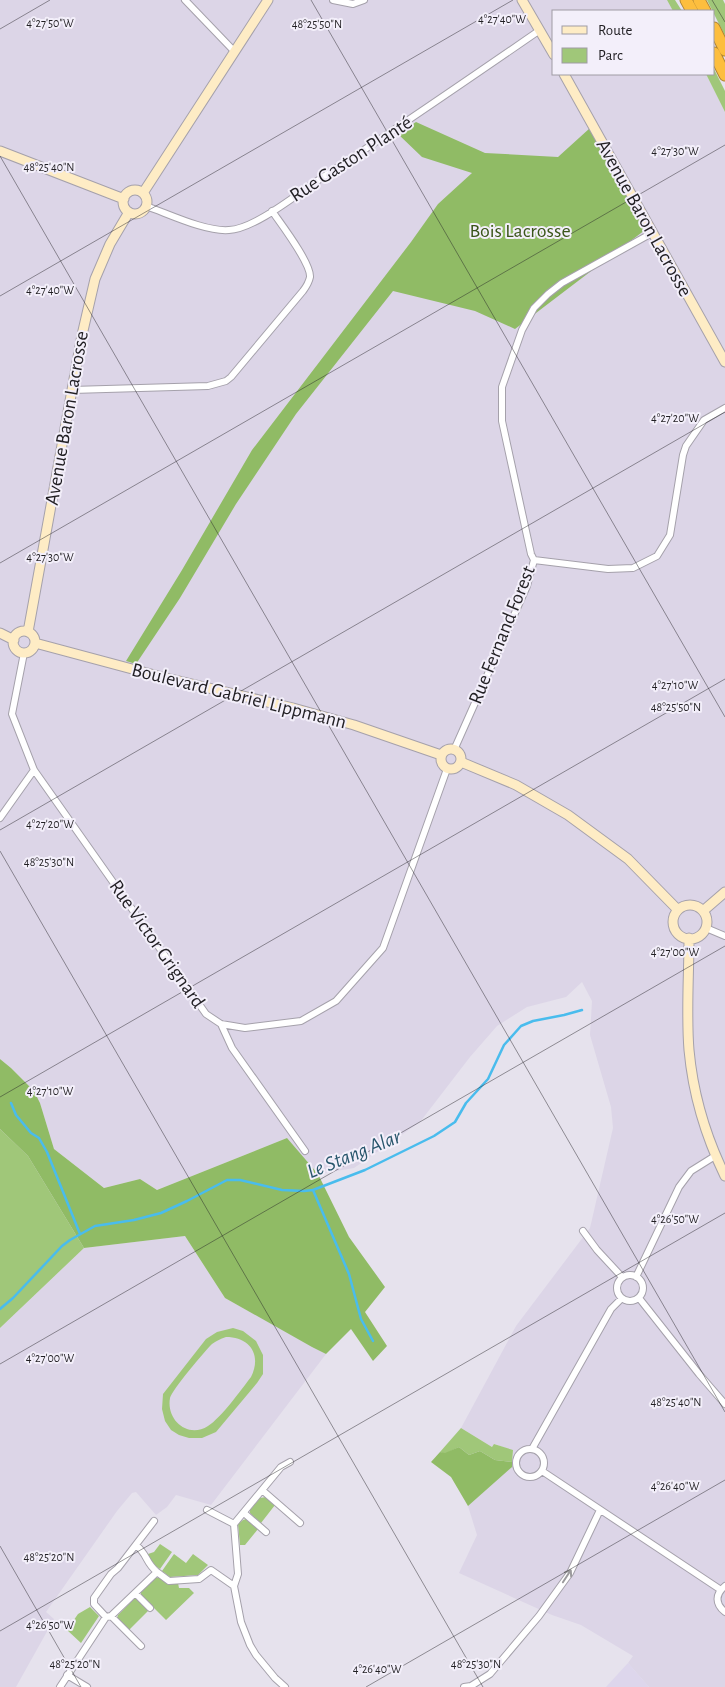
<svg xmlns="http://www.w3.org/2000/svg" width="725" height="1687" viewBox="0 0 725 1687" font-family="'Alegreya Sans',sans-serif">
<rect width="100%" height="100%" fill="#e6e2ed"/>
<path fill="#dcd5e7" d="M0,0h667l6,11h-119v63h152l19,38v1575h-76l-21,-24 5,-7 -52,-31 -29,-10 -93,-42 18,-38 -9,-29 43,-39 2,-16 -18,-7 -3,3 -31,-19 55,-102 74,-98 23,-100 -2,-21 -21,-72 2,-34 -10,-19 -16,15 -39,10 -30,19 -27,31 -50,65 -66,46 -36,6 -31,-36 -130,52 -17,-11 -36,9 -50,-39 -14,-46 -6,-12 -23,-23 -11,-9z
M185,1236l40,62 101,56 -115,151 -35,-10 -9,12 -11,8 -20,-23 -4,1 -15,18 -71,101 8,7 -38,68h-16v-359l84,-80z"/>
<path fill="#ddd6ec" d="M628,1663l21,24h-43z"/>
<path fill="#a0c779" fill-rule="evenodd" d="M667,0h8l7,11h-9z
M707,0h16l2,4v32z
M714,69l11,22v21l-19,-38h8z
M0,1129l28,27 56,92 -84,80z
M233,1328l10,3 13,10 7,14v19l-6,9 -41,49 -14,6h-13l-10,-3 -8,-5 -6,-9 -3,-12 1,-15 43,-55 11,-7zM226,1337c24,0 36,18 25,40 -10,13 -30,41 -43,49 -20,13 -42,-6 -38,-28 2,-8 34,-46 42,-54 4,-3 8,-5 14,-7z
M461,1428l31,19 2,-3 19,6 -1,12 -17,-2 -15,-9 -11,4 -10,-8 -14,7 -5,-2z
M266,1497l9,8 -14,18 -11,-10v-3l10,-12z
M246,1519l12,10 -13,16h-5l-2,-21 5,-4z
M160,1544l12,8 -12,17 -10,-7 -2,-8 6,-2z
M174,1554l12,9 7,-9 15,11 -10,10 -28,2 -8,-6z
M155,1578h5l12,6 6,-1 1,5h10l5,5 -28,27 -25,-25v-3z
M134,1599h3l11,12 -19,19 -12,-12 1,-3z
M90,1607l9,9 -18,27 -14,-13 11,-16z"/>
<path fill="#90bb65" d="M416,122l69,31 73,4 32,-29 55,102 -130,99 -40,-18 -82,-20 -97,123 -60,90 -56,94 -44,66 -10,-3 56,-91 70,-120 159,-208 27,-38 34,-31 -50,-16 -24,-23z
M0,1059l11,9 23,23 6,12 14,46 50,39 36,-9 17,11 130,-52 31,36 31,63 36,50 -20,25 22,34 -14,15 -22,-32 -25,25 -14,-7 -87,-49 -40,-62 -101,12 -56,-92 -28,-27z
M459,1447l10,8 11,-4 15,9 17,2v5l-44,39 -17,-29 -20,-15 9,-10 5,1z"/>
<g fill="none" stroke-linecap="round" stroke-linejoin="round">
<path stroke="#49bced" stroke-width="2.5" d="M11,1103l5,12 15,18 8,5 8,14 33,82
M313,1190l36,84 12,45 12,22
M0,1309l13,-11 49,-52 8,-6 25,-14 39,-6 27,-7 26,-12 40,-21h13l42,10 22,1 9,-1 52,-20 69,-34 21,-14 11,-19 22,-24 16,-34 17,-19 12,-5 31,-6 18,-5"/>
<g stroke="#a5a1ab" stroke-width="8">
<path id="street" d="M185,0l49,51
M333,0l20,4 11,-4
M146,206c23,8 60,26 83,24 25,-1 67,-35 88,-49 75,-49 149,-100 223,-151
M72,390l136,-4 18,-5 5,-4 72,-86c3,-4 6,-9 7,-14 1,-14 -29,-53 -38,-66
M534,560l74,9 25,-1 24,-12 13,-21 13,-80 3,-9 18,-26 21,-12
M24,653l-12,61 22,56 172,244 15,10 24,4 56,-7 35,-20 47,-53 64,-179
M454,750l73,-164 7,-26 -3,-6 -29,-133v-34l20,-57 12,-22 14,-14 14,-11 90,-50
M0,818l34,-48
M706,928l19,8
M221,1024l11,24 73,103
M583,1231l14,19 25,27
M617 1288a13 13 0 1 1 26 0a13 13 0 1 1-26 0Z
M636,1277l43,-90 12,-16 24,-15
M639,1298l60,76 26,30
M516 1463a14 14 0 1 1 28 0a14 14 0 1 1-28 0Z
M532,1449l79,-140 11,-11
M542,1471l179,119
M262,1490l38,33
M207,1510l27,14
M244,1513l22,19
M136,1545c12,10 9,17 21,27
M725,1586c-10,8 -10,18 0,26
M135,1593l15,15
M111,1616l30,30
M106,1617l-12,-13v-6l17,-24 7,-6 36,-47
M67,1675l20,12
M60,1687l46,-70 5,-1 46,-44 12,9 30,-2 12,-9 23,16
M285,1687l-10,-9 -19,-23 -6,-10 -9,-23 -7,-36 4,-12 -4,-50 47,-57 9,-5
M464,1687l7,-1 19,-12 49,-58 31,-43 30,-63"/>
</g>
<g stroke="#a5a1ab" stroke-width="11">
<path id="secondary" d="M522,0l32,55
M564,74l161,288
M0,151l124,48
M123 202a12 12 0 1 1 24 0a12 12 0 1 1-24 0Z
M143,193l125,-193
M13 642a11 11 0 1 1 22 0a11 11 0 1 1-22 0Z
M28,632l54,-297 13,-56 15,-35 19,-32
M0,633l14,7
M35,643l127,34 131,31 61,17 87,30
M441 759a10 10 0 1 1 20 0a10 10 0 1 1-20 0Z
M461,762l55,23 52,30 60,44 50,51
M673 922a17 17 0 1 1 34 0a17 17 0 1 1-34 0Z
M703,911l22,-19
M689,938c0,37 -3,76 0,112 4,44 17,87 36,126"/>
</g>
<g stroke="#b08635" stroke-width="13">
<path id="highway" d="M686,0l6,11
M699,0l6,11
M714,28l11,22
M714,53l11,22"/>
</g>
<use href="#street" stroke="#fff" stroke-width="6"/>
<use href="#secondary" stroke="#feecc5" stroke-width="9"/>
<use href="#highway" stroke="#fdbe3e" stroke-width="11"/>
</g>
<defs><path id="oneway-shaft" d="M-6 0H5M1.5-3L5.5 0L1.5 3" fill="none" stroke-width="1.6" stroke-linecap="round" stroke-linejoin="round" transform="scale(1.25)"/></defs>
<use stroke="#9b9a9c" href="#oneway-shaft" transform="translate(567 1576) rotate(-57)"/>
<path fill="none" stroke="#211f23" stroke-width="1" stroke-opacity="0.45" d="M311,0l414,717M712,0l13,22M0,29l50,-29M0,156l725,1256M0,296l513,-296M0,563l725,-418M0,830l725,-418M0,851l483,836M0,1097l725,-418M0,1364l725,-418M0,1546l81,141M0,1631l725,-418M366,1687l359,-207"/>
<g text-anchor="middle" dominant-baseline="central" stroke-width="4" stroke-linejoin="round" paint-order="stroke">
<g font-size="20" fill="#211f23" stroke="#f3effa">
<text transform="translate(351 159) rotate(-33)">Rue Gaston Planté</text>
<text transform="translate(644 218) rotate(61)">Avenue Baron Lacrosse</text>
<text transform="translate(67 418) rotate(-80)">Avenue Baron Lacrosse</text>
<text transform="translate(502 635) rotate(-68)">Rue Fernand Forest</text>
<text transform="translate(239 696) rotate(14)">Boulevard Gabriel Lippmann</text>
<text transform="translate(157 944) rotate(55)">Rue Victor Grignard</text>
</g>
<g font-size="20" fill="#3a5519" stroke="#f3effa">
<text x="520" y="231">Bois Lacrosse</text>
</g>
<g font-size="21" font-style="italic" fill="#28566c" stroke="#f3effa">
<text transform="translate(354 1154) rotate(-22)">Le Stang Alar</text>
</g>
</g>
<g font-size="12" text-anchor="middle" fill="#211f23" stroke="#f3effa" stroke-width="4" stroke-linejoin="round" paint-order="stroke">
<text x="502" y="23">4°27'40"W</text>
<text x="50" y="27">4°27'50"W</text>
<text x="317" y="28">48°25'50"N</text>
<text x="675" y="155">4°27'30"W</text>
<text x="49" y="171">48°25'40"N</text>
<text x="50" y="294">4°27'40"W</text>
<text x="675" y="422">4°27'20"W</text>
<text x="50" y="561">4°27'30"W</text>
<text x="675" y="689">4°27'10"W</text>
<text x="676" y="711">48°25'50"N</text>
<text x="50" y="828">4°27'20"W</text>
<text x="49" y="866">48°25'30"N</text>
<text x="675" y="956">4°27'00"W</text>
<text x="50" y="1095">4°27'10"W</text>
<text x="675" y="1223">4°26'50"W</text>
<text x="50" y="1362">4°27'00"W</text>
<text x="676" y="1406">48°25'40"N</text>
<text x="675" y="1490">4°26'40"W</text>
<text x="49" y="1561">48°25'20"N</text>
<text x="50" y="1629">4°26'50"W</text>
<text x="75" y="1668">48°25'20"N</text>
<text x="476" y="1668">48°25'30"N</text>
<text x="377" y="1673">4°26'40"W</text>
</g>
<rect x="552" y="10" width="162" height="65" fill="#f3effa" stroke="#9f9ca4"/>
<rect x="562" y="26" width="25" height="8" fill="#feecc5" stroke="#9f9ca4"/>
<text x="598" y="35" font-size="15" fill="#211f23">Route</text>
<rect x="562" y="48" width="25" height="15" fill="#a0c779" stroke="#9f9ca4"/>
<text x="598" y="60" font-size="15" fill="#211f23">Parc</text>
</svg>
